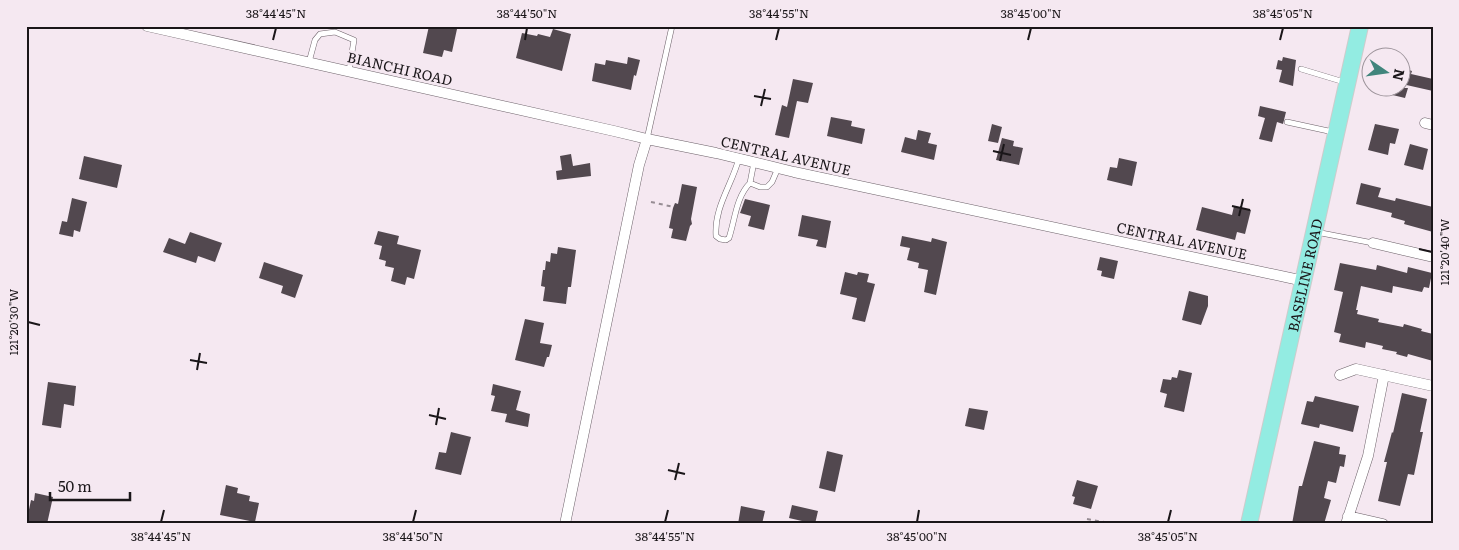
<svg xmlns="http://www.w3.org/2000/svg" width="1459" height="550" viewBox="0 0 1459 550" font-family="Literata,serif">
<rect width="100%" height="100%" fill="#f5e8f1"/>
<path fill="#52484f" d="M429,26h17l11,3 -5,23 -8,-2 -2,7 -19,-4z
M553,29l18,5 -9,37 -46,-13 6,-25 15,3 1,-2 12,3z
M628,57l12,3 -4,16 -2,-1 -3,15 -39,-9 3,-18 10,2 1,-5 21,4z
M1283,57l13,3 -3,26 -14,-4 3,-12 -6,-1 2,-9 4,1z
M1402,68l10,3 -1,3 22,5v12l-31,-7z
M793,79l20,4 -5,20 -11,-2 -8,37 -14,-3 7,-30 5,2z
M1376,88h32l-3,10 -29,-7z
M1260,106l26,6 -3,12 -6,-2 -5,20 -13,-3 6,-21 -7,-2z
M831,117l21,4 -1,5 14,3 -3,15 -35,-8z
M992,124l10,3 -4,16 -10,-2z
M1375,124l24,5 -4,15 -5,-1 -2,12 -20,-5z
M918,130l13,3 -3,10 9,2 -3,15 -33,-8 4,-15 11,3z
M1002,138l12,3 -1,5 10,2 -4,17 -23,-5z
M1410,144l18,5 -5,21 -19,-5z
M571,154l2,12 17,-3 1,13 -34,4 -1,-9 6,-1 -2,-14z
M84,156l38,9 -5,23 -38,-9z
M1119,158l18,4 -5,24 -25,-6 3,-13 7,1z
M1361,183l20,5 -3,9 17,4 1,-3 37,9v25l-29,-8 1,-3 -14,-4 1,-4 -36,-9z
M682,184l15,3 -6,32 1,5 -2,2 -4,15 -15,-3 2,-9 -4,-1 4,-20 2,-5 3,1z
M72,198l15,4 -7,30 -6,-2 -1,7 -14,-3 3,-13 5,1z
M745,199l25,6 -6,25 -16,-4 3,-10 -11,-3z
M1234,206l17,4 -6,24 -8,-2 -2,8 -39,-10 6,-23 30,8z
M802,215l29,6 -5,27 -10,-2 2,-6 -20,-4z
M378,231l21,5 -2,8 24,6 -7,29 -7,-2 -2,8 -14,-4 3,-13 -9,-2 1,-5 -7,-2 3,-13 -8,-2z
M190,232l32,11 -7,19 -17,-6 -2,7 -33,-11 6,-14 16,6z
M902,236l29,6 1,-4 15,4 -11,53 -12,-3 4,-22 -10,-2 1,-5 -12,-3 3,-12 -10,-2z
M558,247l18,3 -5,37h-3l-2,17 -23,-3 2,-14 -4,-1 2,-16h2l1,-9 4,1 1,-9 6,1z
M1100,257l18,4 -4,18 -13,-3 1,-5 -5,-1z
M264,262l39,13 -8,23 -14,-5 2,-7 -24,-8z
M1340,263l36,7 1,-5 30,8 1,-6 24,6 -3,15 -5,-1 -2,5 -29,-6 -1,7 -31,-7 -5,24h2l-1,4 22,5 -1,3 25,5 1,-3 18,5 -1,2 12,3v27l-25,-7 -1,3 -11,-3 1,-2 -15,-3 1,-3 -17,-4 -1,6 -26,-6 2,-8 -7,-2 9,-40 -9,-2z
M845,272l12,3 1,-3 11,2 -2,8 8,2 -10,38 -13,-3 5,-21 -17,-4z
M1189,291l19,5v10l-7,19 -19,-5z
M525,319l19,4 -4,20 12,2 -3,12h-2l-3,10 -29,-7z
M1179,370l13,3 -8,39 -20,-5 3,-13 -7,-2 3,-13 8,1 1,-3 5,1z
M48,382l28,4 -2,20 -10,-2 -3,24 -19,-3z
M493,384l28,7 -5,19 14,4 -2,13 -23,-5 2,-8 -16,-3 4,-15 -4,-1z
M1402,393l25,6 -7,33h3l-9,43 -6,-1 -8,32 -22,-5 9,-39h-3l3,-11 5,-19 1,1z
M1315,396l44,10 -6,26 -33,-8 -1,4 -18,-4 6,-23 6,1z
M969,408l19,3 -4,19 -19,-4z
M451,432l20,5 -10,38 -26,-6 4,-17 7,1z
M1314,441l26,6 -1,7 7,1 -2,12 -4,-1 -4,17 -8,-2 -4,17 7,2 -7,24h-32l7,-38h3z
M827,451l16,4 -8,37 -16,-4z
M1077,480l21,6 -7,23 -18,-5 2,-7 -3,-1z
M226,485l12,3 -1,5 13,3 -1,5 10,2 -4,19 -35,-7z
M35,493l18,4 -6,27h-21l5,-24 3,1z
M792,505l26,6 -3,13 -26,-6z
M741,506l24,5 -3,13h-24z"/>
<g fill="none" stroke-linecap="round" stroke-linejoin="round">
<g stroke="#6c6169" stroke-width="6">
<path id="service" d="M309,62l6,-22 5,-6 15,-2 19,8 -5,31
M1301,69l43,13
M1287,122l46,10
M647,139l25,-113
M739,158c-7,27 -25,49 -23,78l4,3 6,1 3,-2c6,-18 7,-41 21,-55
M754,162l-4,21 10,4h7l5,-5 6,-14
M1316,232l57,11"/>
</g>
<g stroke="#6c6169" stroke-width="11">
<path id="minor" d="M147,26l467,105 33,8
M1425,123l8,2
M1373,243l60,14
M1340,375l16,-6 77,17
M1348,516l35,8
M565,524l74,-359 8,-26 69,14 78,19 510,109
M1346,524l22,-68 16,-81"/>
</g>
<g stroke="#cdcccc" stroke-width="18">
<g id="primary">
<path id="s1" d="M1249,524l111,-498"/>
</g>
</g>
<path stroke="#978d94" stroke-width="2" stroke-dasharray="4 4" stroke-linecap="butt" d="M651,202l23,5
M1087,519l28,5"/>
<use href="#service" stroke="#fff" stroke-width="5"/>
<use href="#minor" stroke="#fff" stroke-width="10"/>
<use href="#primary" stroke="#93ece2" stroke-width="16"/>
</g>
<path fill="none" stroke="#1a1619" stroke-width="2" d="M273,40l3,-12M525,40l2,-12M776,40l3,-12M1028,40l3,-12M1280,40l3,-12M754,96l17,3M761,106l4,-17M993,151l18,4M1000,161l4,-17M1232,206l18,4M1239,216l4,-17M1419,249l13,3M28,322l12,3M190,360l17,3M197,370l3,-17M429,415l17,4M436,425l3,-17M668,470l17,4M675,480l4,-17M161,522l3,-12M413,522l3,-12M665,522l3,-12M917,522l2,-12M1168,522l3,-12"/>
<g text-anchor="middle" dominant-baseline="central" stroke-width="5" stroke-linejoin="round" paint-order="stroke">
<g font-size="14" fill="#1a1619" stroke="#f5e8f1">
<text transform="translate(400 68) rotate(13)">BIANCHI ROAD</text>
<text transform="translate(786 155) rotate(13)">CENTRAL AVENUE</text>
<text transform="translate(1182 240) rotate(12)">CENTRAL AVENUE</text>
<text stroke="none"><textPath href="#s1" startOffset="255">BASELINE ROAD</textPath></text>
</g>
</g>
<rect width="1459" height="550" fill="none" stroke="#f5e8f1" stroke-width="55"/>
<g transform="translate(1386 72) rotate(103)"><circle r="24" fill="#f5e8f1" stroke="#9d949b"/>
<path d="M0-4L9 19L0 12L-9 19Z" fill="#40857c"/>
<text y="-8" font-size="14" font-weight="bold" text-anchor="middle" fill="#1a1619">N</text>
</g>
<path d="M50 492v8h80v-8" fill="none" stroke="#1a1619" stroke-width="2.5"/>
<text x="58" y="492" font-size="15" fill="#1a1619" stroke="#f5e8f1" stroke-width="4" paint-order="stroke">50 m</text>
<rect x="28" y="28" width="1404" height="494" fill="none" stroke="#1a1619" stroke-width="2"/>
<g font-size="12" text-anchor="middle" fill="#1a1619">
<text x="276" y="18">38°44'45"N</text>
<text x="527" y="18">38°44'50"N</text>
<text x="779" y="18">38°44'55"N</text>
<text x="1031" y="18">38°45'00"N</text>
<text x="1283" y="18">38°45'05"N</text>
<text transform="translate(1445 252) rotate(-90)" y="4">121°20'40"W</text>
<text transform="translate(14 322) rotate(-90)" y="4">121°20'30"W</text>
<text x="161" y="541">38°44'45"N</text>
<text x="413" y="541">38°44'50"N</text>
<text x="665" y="541">38°44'55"N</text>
<text x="917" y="541">38°45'00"N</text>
<text x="1168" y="541">38°45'05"N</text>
</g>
</svg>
